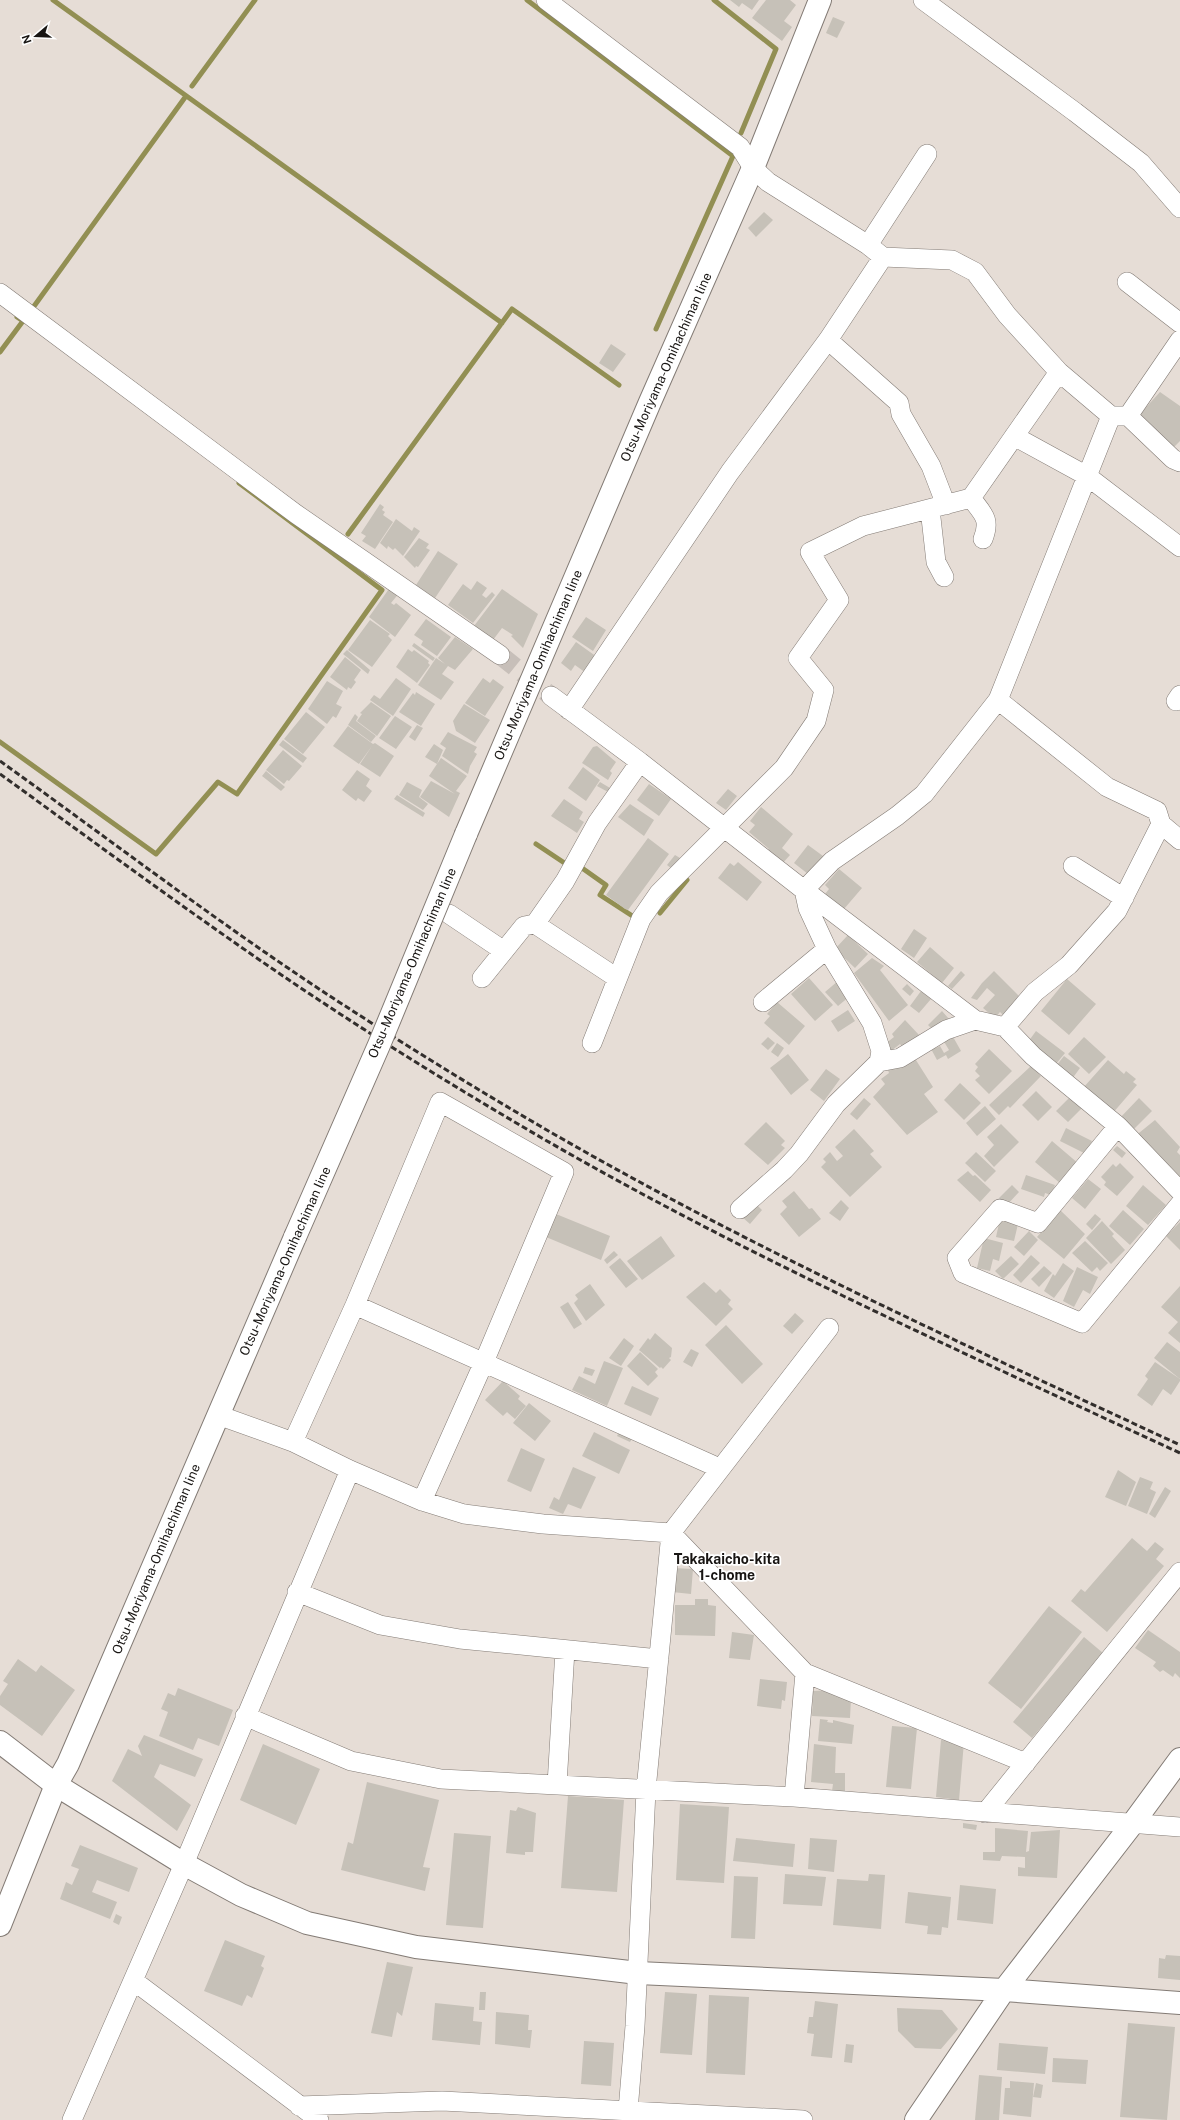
<svg xmlns="http://www.w3.org/2000/svg" width="1180" height="2120" viewBox="0 0 1180 2120" font-family="'Public Sans',sans-serif">
<rect width="100%" height="100%" fill="#e6ddd6"/>
<g fill="none" stroke-linecap="round" stroke-linejoin="round">
<path stroke="#928f53" stroke-width="5" d="M53,0l449,323
M527,0l206,156 -77,173
M714,0l62,49 -35,84
M192,86l63,-86
M32,309l154,-213
M0,352l23,-31 -6,-4
M348,534l164,-225 107,76
M0,742l156,112 62,-72 19,12 145,-204 -143,-107
M536,844l30,20
M582,868l24,17 -6,10 34,22
M660,913l27,-33"/>
</g>
<path fill="#c6c1b8" d="M730,0h29l-7,10 -10,-7 -3,4z
M766,0h24l6,5 -12,16 8,6 -10,14 -30,-23z
M833,17l12,5 -8,16 -11,-5z
M764,212l9,8 -17,17 -8,-9z
M611,344l15,10 -13,18 -14,-9z
M1160,392l20,14v35l-6,6 -36,-31z
M380,504l4,3 -2,3 3,2 -2,3 10,7 -18,27 -13,-8 4,-5 -5,-3z
M396,519l16,12 2,-4 6,4 -17,25 -8,-8 -2,2 -5,-4 -1,3 -7,-6z
M419,538l10,6 -3,4 4,2 -12,17 -2,-1 -1,2 -11,-11z
M438,551l20,13 -23,34 -19,-13z
M477,581l10,7 -5,7 4,3 6,-6 3,3 -22,28 -25,-18 15,-21 8,6z
M391,586l9,6 -9,11 3,2 2,-2 15,12 -16,22 -26,-20z
M502,589l36,25 -15,34 -12,-12 2,-1 -11,-7 -9,12 -19,-14z
M586,617l20,13 -13,21 -21,-14z
M426,619l25,18 -14,19 -16,-11 2,-4 -9,-6z
M370,620l20,14 -2,2 4,4 -20,27 -24,-17z
M455,637l18,12 -18,21 -7,-4 -6,8 12,8 -13,18 -23,-15 18,-27 9,6 -7,-6z
M576,642l21,15 -11,16 -11,-8 -4,6 -10,-8z
M414,643l21,15 -2,3 -21,-15z
M408,649l4,3 2,-2 15,11 -1,2 2,2 -13,18 -21,-16z
M347,650l23,20 -2,4 -25,-20z
M345,657l16,13 -7,10 2,2 -5,7 -3,-2 -1,3 -17,-13z
M396,678l15,11 -18,27 -23,-16 4,-5 6,4z
M483,678l7,5 3,-4 11,8 -19,29 -20,-13z
M327,681l16,10 -7,13 6,3 -6,11 -3,-2 -6,8 -19,-15z
M416,692l19,12 -14,22 -22,-14 14,-19 2,2z
M371,702l20,14 -14,20 -20,-15 5,-7 -2,-1z
M464,704l26,16 -15,23 -19,-12 -3,-10z
M306,712l19,15 -22,27 -19,-15z
M355,714l3,3 -2,4 20,15 -5,6 -23,-17z
M395,716l17,11 -16,22 -17,-11z
M417,725l6,3 -8,13 -6,-4z
M348,726l25,18 2,-1 19,13 -14,21 -20,-13 12,-18 -13,18 -26,-18z
M448,732l29,15 -3,5 3,2 -7,12 -2,8 -26,-18 4,-8 -6,-4z
M283,740l24,18 -4,5 -24,-18z
M434,744l9,6 -6,14 -12,-7z
M597,746l19,16 -6,9 2,2 -4,7 -26,-17 11,-16z
M283,750l19,16 -13,15 -2,-1 -3,4 -18,-14z
M441,758l26,18 -11,15 4,2 -11,24 -29,-20 11,-16 24,13 -26,-18z
M583,767l17,13 -14,21 -18,-13z
M357,770l13,9 -4,7 6,5 -8,11 -6,-4 -2,3 -14,-11z
M266,771l19,16 -4,4 -19,-15z
M407,782l15,8 -3,7 9,7 -5,6 -24,-15z
M600,782l10,6 -2,4 -11,-6z
M649,784l22,15 -12,17 -22,-16z
M728,789l9,7 -11,14 -10,-7z
M397,795l28,18 -2,4 -29,-18z
M564,799l19,13 -4,7 5,3 -7,11 -26,-17z
M630,804l24,16 -10,16 -26,-19z
M761,807l32,27 -11,14 8,7 -8,9 -15,-13 2,-2 -20,-17 6,-7 -5,-4z
M648,838l21,16 -41,56 -3,-1 -19,-14z
M808,845l15,11 -15,18 -14,-11z
M675,855l5,3 -8,11 -5,-4z
M738,862l24,20 -15,19 -29,-23 12,-15 4,3z
M839,869l23,19 -18,21 -19,-15 4,-5 -4,-4z
M914,929l13,9 -13,20 -13,-9z
M848,935l20,19 -13,14 -20,-19z
M930,947l24,21 -12,15 -25,-21z
M872,958l12,8 -4,4 28,35 -19,16 -35,-48z
M961,971l4,4 -13,14 -4,-3z
M994,971l27,27 -17,18 -4,-4 -5,6 -12,-10 12,-13 -8,-7 -10,12 -6,-2 11,-15z
M809,978l24,27 -18,16 -24,-27z
M1067,979l29,25 -27,31 -28,-24z
M838,981l12,15 -12,10 -13,-14z
M907,984l7,7 -4,5 -8,-7z
M921,991l10,8 -12,14 -9,-7z
M777,1002l28,24 -16,19 -25,-22 6,-7 -3,-2z
M848,1010l7,11 -17,11 -7,-11z
M942,1011l7,8 -13,14 -8,-8z
M905,1020l15,16 -15,14 -5,-6 -9,7 -6,-7 9,-7 -2,-3z
M1036,1031l29,22 -9,11 -28,-22z
M952,1035l9,16 -13,8 -2,-4 -9,5 -7,-13 4,-3 2,4 4,-2 4,7 5,-3 -6,-10z
M768,1037l7,6 -7,7 -7,-6z
M1084,1037l22,20 -17,17 -21,-20z
M777,1043l7,5 -6,9 -7,-5z
M989,1049l23,22 -23,23 -14,-14 5,-4 -5,-5 3,-4 -3,-3z
M788,1054l21,26 -18,15 -21,-27z
M1064,1056l16,12 -8,11 -16,-13z
M914,1057l19,30 -9,7 14,18 -31,23 -34,-38 12,-13 -4,-5 8,-6 -1,-3z
M1108,1060l16,14 2,-3 10,8 -3,3 4,3 -25,29 -29,-26z
M1031,1066l10,10 -31,32 -2,-2 -9,9 -10,-10z
M826,1069l14,10 -16,22 -14,-11z
M960,1083l21,20 -17,17 -20,-20z
M1036,1091l16,16 -14,14 -16,-16z
M1070,1097l12,11 -14,14 -12,-11z
M864,1098l7,6 -14,16 -7,-6z
M1139,1098l13,13 -20,20 -13,-12z
M985,1106l11,13 -19,17 -11,-13z
M1155,1120l25,27 -3,5 3,3v24l-46,-42z
M766,1122l19,19 -4,4 4,3 -17,17 -24,-21z
M1001,1124l18,18 -25,25 -10,-11 10,-11 -7,-8z
M1066,1128l26,13 -6,13 -26,-13z
M854,1129l20,22 -4,3 12,13 -32,30 -29,-30 5,-5 -3,-3 7,-7 7,9 6,-5 -8,-9z
M1052,1141l27,23 -18,20 -26,-22z
M1117,1146l9,7 -4,5 -9,-8z
M976,1152l20,19 -11,11 -20,-19z
M1120,1163l14,14 -17,19 -13,-11 2,-3 -5,-5 12,-13 3,3z
M968,1171l5,5 2,-1 16,15 -11,12 -23,-22z
M1026,1175l29,10 -4,10 -6,-2 -1,4 -23,-8z
M1088,1179l13,10 -16,20 -13,-11z
M1012,1185l7,7 -12,13 -8,-7z
M1143,1185l23,20 -18,20 -22,-19z
M794,1191l15,18 3,-1 9,11 -22,18 -19,-23 7,-7 -5,-6z
M841,1200l8,8 -9,13 -11,-8z
M755,1203l7,7 -12,14 -8,-7z
M1060,1210l25,24 -21,25 -27,-22z
M1123,1210l21,19 -14,16 -21,-19z
M556,1214l54,22 -9,24 -55,-23z
M1095,1214l6,5 -9,11 -6,-6z
M1000,1219l18,5 -4,17 -18,-4z
M1102,1221l12,13 -2,2 13,14 -14,14 -25,-26z
M1180,1222v28l-14,-14z
M1029,1231l9,9 -14,16 -10,-9z
M661,1236l14,20 -33,24 -15,-19z
M984,1238l19,5 -4,18 -6,-2 -3,12 -13,-3z
M1085,1241l23,22 -8,8 -3,-4 -5,5 -20,-19z
M614,1251l4,4 -11,9 -3,-4z
M1031,1255l9,8 -19,20 -8,-8z
M1011,1256l8,8 -16,15 -8,-8z
M620,1258l18,21 -12,9 -17,-21z
M1063,1263l11,8 -20,27 -10,-7 9,-17 2,2z
M1044,1266l8,7 -13,14 -8,-8z
M1077,1267l21,10 -8,17 -7,-4 -9,17 -11,-6z
M704,1282l12,11 4,-4 11,11 -3,4 5,5 -17,17 -30,-29z
M590,1284l15,21 -19,16 -12,-18 4,-4 -3,-4z
M1180,1286v57l-12,-10 10,-11 -17,-15z
M568,1302l14,22 -8,5 -14,-22z
M795,1313l9,8 -12,13 -9,-8z
M726,1325l37,39 -21,20 -37,-39z
M655,1333l17,15 -1,9 -2,1 2,2 -8,9 -2,-2 -1,1 -21,-18 9,-12 2,2z
M624,1338l10,8 -13,20 -12,-8z
M1167,1342l13,10v27l-26,-21z
M691,1349l8,4 -7,14 -9,-5z
M640,1352l18,17 -3,3 3,4 -10,10 -21,-20z
M604,1361l19,7 -16,38 -35,-16 7,-14 16,8z
M1155,1362l25,17v2l-9,14 -8,-6 -11,17 -15,-11 11,-16 -3,-3z
M585,1367l10,3 -3,6 -9,-3z
M503,1381l17,15 -2,3 8,7 -11,13 -8,-7 -4,4 -18,-16z
M632,1386l27,12 -8,18 -27,-12z
M529,1403l22,18 -16,20 -22,-18z
M620,1430l13,7 -3,5 -13,-6z
M594,1432l36,18 -11,24 -37,-18z
M521,1448l24,11 -14,33 -24,-11z
M573,1467l23,10 -15,32 -13,-5 -5,10 -14,-6 5,-11 5,3z
M1118,1470l18,12 -10,24 -21,-9z
M1140,1477l13,5 -3,7 6,3 -9,22 -19,-8z
M1165,1487l6,4 -16,27 -6,-4z
M1132,1538l15,13 8,-9 9,7 -8,10 8,7 -57,66 -36,-31 10,-12 4,3z
M673,1568l20,1 -2,25 -19,-2z
M695,1599h13v6l8,1 -1,30 -40,-1v-30h20z
M1049,1606l33,26 -61,77 -33,-26z
M1148,1630l32,22v26l-5,-5 -2,4 -10,-7 -3,2 -7,-6 3,-4 -21,-14z
M732,1632l22,3 -4,25 -21,-2z
M1084,1637l19,16 -71,85 -19,-16z
M18,1659l18,13 5,-7 34,25 -33,46 -42,-31v-9l8,-12 -5,-3z
M760,1679l27,3 -2,19 -3,-1 -1,9 -24,-3z
M178,1688l55,22 -14,36 -21,-8 -5,12 -34,-14 9,-24 -7,-3 7,-16 7,3z
M834,1690l1,6 16,3 -1,19 -38,-2 1,-25z
M820,1719l8,1 -1,2 6,1v-3l21,5 -2,19 -34,-3z
M892,1726l25,2 -6,61 -25,-2z
M144,1735l59,24 -8,18 -35,-13 -6,13 37,28 -14,26 -65,-50 16,-32 14,7 -4,-10z
M941,1740l23,2 -5,58 -23,-3z
M263,1744l57,25 -24,56 -56,-25z
M814,1744l22,3 -1,26h10v19l-13,-1 1,-7 -22,-2z
M367,1782l72,18 -16,67 7,1 -5,23 -84,-21 7,-28 5,2z
M568,1796l56,4 -7,92 -56,-4z
M680,1804l49,3 -5,76 -48,-3z
M518,1807l18,6 -3,39h-8v3l-19,-2 4,-43 6,1z
M963,1823l14,2 -1,5 -13,-2z
M995,1828l33,3 -2,21 3,-1 2,-19 29,-2 -3,48 -39,-2v-9l7,1v-11l-23,-1 -2,5 -17,-1v-8h12z
M454,1833l37,3 -8,92 -37,-3z
M736,1838l59,6 -2,23 -60,-6z
M810,1838l27,2 -3,32 -26,-3z
M80,1845l58,23 -9,24 -32,-12 -5,12 25,10 -7,17 -50,-20 6,-17 6,3 7,-16 -8,-3z
M785,1874l41,3 -4,29 -39,-2z
M869,1874l16,1 -4,54 -48,-4 4,-46 31,2z
M734,1876l24,1 -3,62 -24,-1z
M960,1885l36,4 -3,35 -36,-4z
M908,1892l43,5 -3,31 -6,-1 -1,8 -14,-1 1,-8 -23,-3z
M116,1914l6,3 -3,8 -6,-3z
M225,1940l40,16 -4,10 3,2 -12,30 -5,-3 -5,11 -38,-15z
M1166,1955l14,1v24l-22,-2 1,-20 6,1z
M387,1962l26,5 -11,49 -5,-4 -5,25 -21,-4z
M480,1992h6l-1,18h-6z
M665,1992l32,2 -5,61 -32,-2z
M709,1995l40,2 -4,78 -39,-2z
M815,2001l23,3 -6,54 -21,-2 3,-22 -7,-1 2,-16h4z
M435,2003l39,4 -1,14 9,1 -2,23 -48,-5z
M897,2008l45,2 16,19 -17,20 -26,-1 -17,-17z
M496,2012l33,3 -1,15h4l-2,18 -35,-4z
M1128,2023l47,4 -8,93 -47,-3z
M584,2041l30,2 -3,43 -30,-2z
M999,2043l49,4 -3,27 -48,-4z
M846,2044l8,1 -2,18 -8,-1z
M1053,2058l35,2 -2,24 -34,-2z
M979,2075l23,2 -3,43h-24z
M1010,2081l24,2 -3,34 -28,-3 2,-26h5z
M1036,2083l7,2 -2,13 -8,-1z"/>
<g fill="none" stroke-linecap="round" stroke-linejoin="round">
<path stroke="#c7bfb9" stroke-width="19" stroke-dasharray="19 10" stroke-linecap="butt" d="M500,655l51,41"/>
<g stroke="#837b75" stroke-width="20">
<path id="minor" d="M546,0l194,147 13,21 15,14 100,63 15,12 69,3 23,12 32,43 52,57 52,44
M923,0l152,112 66,51 39,45
M868,245l59,-91
M1127,282l53,41
M0,293l296,221 204,141
M828,340l71,63 2,11 30,52 15,39
M1128,416l52,-76
M1014,436l73,40 93,71
M971,498c12,16 20,21 12,41
M930,509l6,53 8,15
M551,696l89,66 164,128 171,130 30,7 28,29 85,70 62,65
M998,700l109,87 50,24 4,13
M1176,701l4,-6
M569,710l161,-238 98,-132 55,-83
M1073,866l51,32
M804,890l28,-29 65,-45 27,-22 74,-94 113,-284h17l45,43 7,3
M449,914l55,37
M535,924l82,54
M482,978l42,-52 11,-2 30,-43 32,-58 43,-61
M763,1002l64,-53
M1005,1027l30,-35 34,-27 48,-54 44,-87 19,16
M592,1043l49,-124 18,-26 125,-125 32,-47 8,-31 -26,-32 41,-58 -29,-48 53,-26 108,-28 88,-126
M879,1062l21,-4 46,-28 29,-10
M1118,1126l-80,97 -38,-14 -43,49 6,15 119,50 98,-119
M740,1209l44,-39 15,-16 37,-50 43,-42 2,-11 -9,-28 -45,-74 -19,-41 -4,-18
M355,1305l364,163
M218,1415l75,27 57,28 72,31 42,13 79,10 128,9 134,140 221,90
M293,1442l62,-137 85,-203 124,70 -80,190 -62,139
M297,1592l83,33 80,14 199,20
M245,1716l106,45 90,18 353,18 386,30
M557,1785l8,-135
M794,1797l11,-124
M985,1813l195,-241
M134,1981l185,139
M299,2106l143,-5 361,19
M628,2111l7,-85 11,-236 25,-257 158,-205
M72,2120l112,-256 166,-394"/>
</g>
<g stroke="#837b75" stroke-width="24">
<path id="tertiary" d="M0,1742l56,43 128,79 57,31 66,28 109,24 222,26 366,17 176,13
M916,2120l88,-130 129,-167 47,-64"/>
</g>
<g stroke="#837b75" stroke-width="24">
<path id="primary" d="M466,834l184,-432 103,-234 67,-168
M0,1925l56,-140 12,-21 227,-527"/>
</g>
<use href="#minor" stroke="#fff" stroke-width="19"/>
<use href="#tertiary" stroke="#fff" stroke-width="22"/>
<use href="#primary" stroke="#fff" stroke-width="22"/>
<path stroke="#322e2c" stroke-width="3" stroke-dasharray="6 3" stroke-linecap="butt" d="M0,761c113,81 225,167 342,243 65,42 131,83 198,122 206,120 425,219 640,319
M0,774c83,60 166,121 251,180 92,64 187,123 284,180 208,121 427,218 645,319"/>
<g stroke="#837b75" stroke-width="24" stroke-linecap="butt">
<path id="primary-bridge" d="M295,1237l84,-192 87,-211"/>
</g>
<use href="#primary-bridge" stroke="#fff" stroke-width="22"/>
</g>
<g text-anchor="middle" dominant-baseline="central" stroke-width="3.5" stroke-linejoin="round" paint-order="stroke">
<g font-size="13" fill="#181513" stroke="#fff">
<text transform="translate(666 367) rotate(-66)">Otsu-Moriyama-Omihachiman line</text>
<text transform="translate(538 665) rotate(-67)">Otsu-Moriyama-Omihachiman line</text>
<text transform="translate(412 963) rotate(-67)">Otsu-Moriyama-Omihachiman line</text>
<text transform="translate(285 1261) rotate(-66)">Otsu-Moriyama-Omihachiman line</text>
<text transform="translate(156 1559) rotate(-67)">Otsu-Moriyama-Omihachiman line</text>
</g>
<g font-size="14" font-weight="bold" fill="#181513" stroke="#fff">
<text x="727" y="1559">Takakaicho-kita<tspan x="727" dy="16">1-chome</tspan></text>
</g>
</g>
<g transform="translate(36 36) rotate(251)" stroke="#ffffff" stroke-width="3" paint-order="stroke">
<path d="M0-3L7 15L0 10L-7 15Z" fill="#181513"/>
<text y="-6" font-size="11" font-weight="bold" text-anchor="middle" fill="#181513">N</text>
</g>
</svg>
